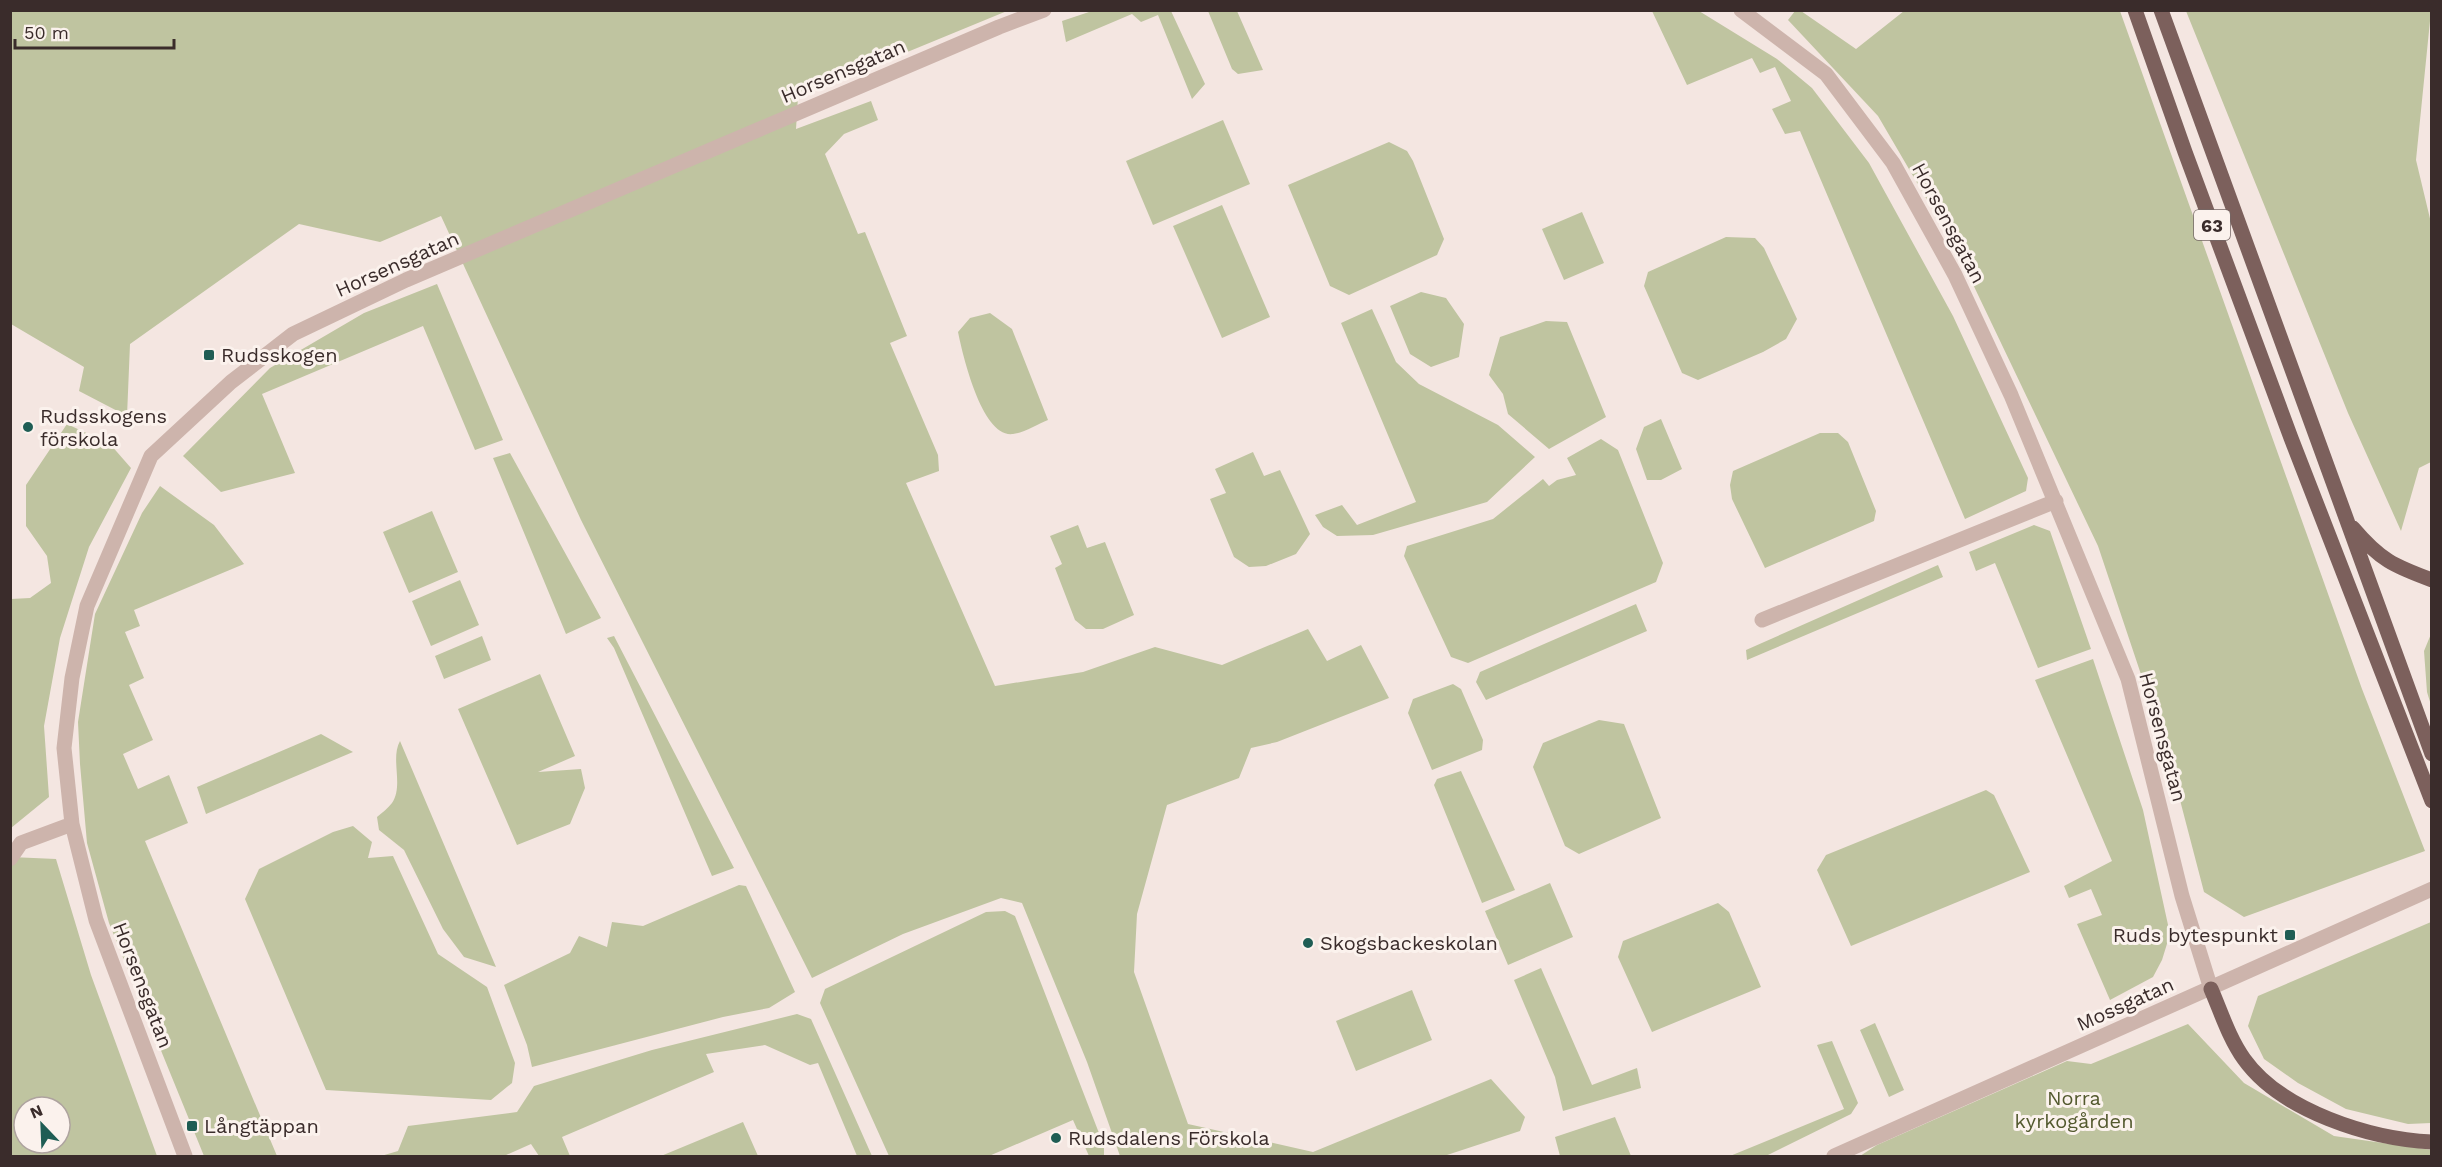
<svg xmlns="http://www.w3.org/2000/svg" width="2442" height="1167" viewBox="0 0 2442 1167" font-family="'Work Sans',sans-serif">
<rect width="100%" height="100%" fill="#f4e6e1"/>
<path fill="#bfc4a0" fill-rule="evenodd" d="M1095,10l76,1 34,73 -13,15 -34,-84 -17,7 -9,-8 -66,28 -4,-21z
M11,11h996l-209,86 -2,32 75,-28 7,19 -34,14 -19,20 33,80 7,-2 42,104 -17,7 48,112 1,16 -33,12 89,203 88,-14 72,-25 67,18 86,-36 19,32 34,-16 28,53 -112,44 -26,6 -12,30 -72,27 -30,109 -3,58 54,152 125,28 178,-73 34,38 -5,14 -76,25h-324l-33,-94 -65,-159 -21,-5 -98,36 -91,44 -231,-458 -140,-304 -61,26 -81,-18 -169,120 -3,72 -48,-25 5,-24 -73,-43z
M1208,11h29l26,59 -25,4 -6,-5z
M1652,11h47l78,48 35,29 57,75 84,153 75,162 -2,13 -61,28 -165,-388 -15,3 -13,-25 19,-8 -16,-34 -15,6 -8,-15 -65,27z
M1795,11h6l55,38 48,-38h216l242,678 63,162 -181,66 -40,-25 -35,-134 -71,-212 -140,-293 -80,-137 -90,-96z
M2186,11h245l-15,149 16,67 -1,235 -12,6 -18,63 -53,-118z
M1223,120l27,64 -97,41 -27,-64z
M1389,142l18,9 6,10 31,78 -7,16 -88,40 -19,-9 -42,-101z
M1222,205l48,112 -48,21 -49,-112z
M1582,212l22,51 -40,17 -22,-51z
M1726,237l29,1 9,10 33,71 -11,20 -23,13 -65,28 -16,-7 -38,-87 4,-14z
M437,284l66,156 -28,10 -52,-124 -161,68 33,79 -74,19 -38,-36 87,-88 94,-55z
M1421,292l25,6 18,26 -5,33 -28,10 -21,-13 -20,-48z
M1372,309l24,53 23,22 79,41 37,32 -48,45 -114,33 -36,1 -14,-9 -8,-12 27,-10 15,20 59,-23 -75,-179z
M990,313l22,16 36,91c-10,4 -24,13 -35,14 -31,4 -50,-78 -55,-102l12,-14z
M1546,321l21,1 39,95 -57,32 -41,-35 -5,-20 -14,-19 11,-38z
M1661,419l21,50 -21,11h-14l-11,-31 8,-22z
M67,424l43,20 21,24 -42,79 -29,91 -16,88 5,71 -38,31v-229l19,-1 21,-15 -4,-27 -21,-30v-41z
M1820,433h18l10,9 28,69 -2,10 -109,47 -33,-69 -2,-14 3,-14z
M1601,439l17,11 45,113 -7,19 -188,81 -17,-6 -47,-101 3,-10 86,-27 50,-40 6,7 8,-6 19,-5 -9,-17z
M1253,452l11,24 16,-6 30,64 -14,20 -30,12 -17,1 -15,-10 -24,-58 16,-6 -11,-24z
M510,453l91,165 -35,16 -73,-176z
M160,486l54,39 30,39 -110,46 6,16 -15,6 19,46 -15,7 24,55 -30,14 15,35 31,-14 19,48 -43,18 132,315h-73l-95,-233 -22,-80 -7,-79 -2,-42 17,-108 47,-101z
M432,511l26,61 -49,21 -26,-61z
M1078,525l9,23 18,-6 29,73 -31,14h-17l-11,-9 -20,-52 7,-4 -12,-28z
M2034,525l16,6 41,118 -53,19 -43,-105 -19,8 -7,-19z
M1938,565l5,12 -196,83 -1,-10z
M460,580l19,45 -48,21 -19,-45z
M1636,604l11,27 -161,69 -10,-18 4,-10z
M2431,634v71l-4,-13 -3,-41z
M482,636l9,24 -47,19 -9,-23z
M614,636l120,232 -22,8 -98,-228 -7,-10z
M2093,659l50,151 27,124 -8,26 -9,17 -43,23 -33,-76 25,-9 -11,-26 -22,9 -5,-12 48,-25 -77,-181z
M540,674l35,82 -37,16 43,-3 4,19 -15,36 -53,21 -59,-136z
M1453,684l8,5 22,51 -1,10 -50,20 -24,-57 5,-14z
M1599,720l25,4 37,94 -82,36 -14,-8 -32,-79 10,-24z
M321,734l32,18 -147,62 -9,-27z
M400,741l96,226 -32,-10 -21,-28 -39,-79 -25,-20 -2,-13c5,-4 11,-9 15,-14 12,-18 -2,-44 8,-62z
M1461,771l54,119 -33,13 -48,-118 3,-6z
M1986,790l8,5 36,77 -179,74 -34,-76 9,-15z
M353,826l19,16 -4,16 25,-2 45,98 49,33 28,76 -3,20 -21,17 -165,-10 -81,-191 14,-30 74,-37z
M11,857l45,2 35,116 66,181h-146zM24,1107h36v36h-36z
M1550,883l23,54 -65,28 -23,-54z
M739,885l7,1 49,106 -26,16 -46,9 -191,50 -5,-22 -23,-60 66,-32 9,-17 28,11 5,-25 31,4z
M1718,903l11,9 32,75 -109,45 -34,-75 5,-16z
M1005,911l10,5 89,230v10h-15l-16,-36 -84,36h-100l-69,-153 5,-14 161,-77z
M2431,922v201l-23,1 -62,-15 -48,-26 -34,-24 -16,-33 10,-30z
M1541,968l51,117 45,-17 4,20 -78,23 -8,-34 -41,-97z
M1412,990l20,50 -76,31 -20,-50z
M797,1014l14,5 61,137h-15l-39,-93 -8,2 -45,-20 -59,9 8,18 -152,65 8,19h-31l-8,-12 -27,12h-123l17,-5 10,-25 109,-14 17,-26 118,-36z
M1875,1023l29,67 -15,7 -29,-67z
M2188,1024l56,59 90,53 98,14 -1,6h-571l17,-11 190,-84 24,3z
M1832,1041l26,62 -7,11 -85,42h-36l114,-47 -27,-64z
M1615,1117l16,39h-71l-5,-19z
M743,1122l15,34h-97z"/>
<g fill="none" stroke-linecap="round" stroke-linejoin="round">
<path stroke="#cdb4ac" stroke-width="15" d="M1741,10l85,64 67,89 62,112 56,120 117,284 54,217 29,93
M1762,620l294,-119
M10,859l11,-16 51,-19
M185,1156l-89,-236 -24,-96 -8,-76 8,-70 15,-72 64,-150 80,-74 62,-48 113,-54 593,-253 45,-17
M1834,1156l598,-267"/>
<path stroke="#7c605c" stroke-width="15" d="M2135,10l50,142 106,286 141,363
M2161,10l271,744
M2353,528c27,32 41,38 79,52
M2211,989c10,23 18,49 33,70 37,52 126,80 188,83"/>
</g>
<g fill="#1f5d54" stroke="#fbf2ed" stroke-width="2">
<rect x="203" y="349" width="12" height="12" rx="3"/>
<circle cx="28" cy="427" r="6"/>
<rect x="2284" y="929" width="12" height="12" rx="3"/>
<circle cx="1308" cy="943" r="6"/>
<rect x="186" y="1120" width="12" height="12" rx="3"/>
<circle cx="1056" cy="1138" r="6"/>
</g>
<g text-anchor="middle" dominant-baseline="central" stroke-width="6" stroke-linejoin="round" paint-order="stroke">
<rect fill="#fbf2ed" stroke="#746765" stroke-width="1.5" x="2194" y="210" width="36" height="30" rx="4.5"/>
<g font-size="18" font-weight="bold" fill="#3a2c2b">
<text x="2212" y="225">63</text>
</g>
<g font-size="20" fill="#3a2c2b" stroke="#fbf2ed">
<text transform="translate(843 71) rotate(-23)">Horsensgatan</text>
<text transform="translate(1949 223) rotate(62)">Horsensgatan</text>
<text transform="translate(397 264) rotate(-24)">Horsensgatan</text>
<text transform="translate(2163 737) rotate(75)">Horsensgatan</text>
<text transform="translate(143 985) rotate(69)">Horsensgatan</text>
<text transform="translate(2125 1004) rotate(-24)">Mossgatan</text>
</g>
<g font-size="20" fill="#3a2c2b" stroke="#fbf2ed" text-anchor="start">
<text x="221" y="355">Rudsskogen</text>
<text x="40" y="416">Rudsskogens<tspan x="40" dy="23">förskola</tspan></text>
<text x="2278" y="935" text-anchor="end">Ruds bytespunkt</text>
<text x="1320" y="943">Skogsbackeskolan</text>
<text x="204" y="1126">Långtäppan</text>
<text x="1068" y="1138">Rudsdalens Förskola</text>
</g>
<g font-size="20" fill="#53592e" stroke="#fbf2ed">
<text x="2074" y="1098">Norra<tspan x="2074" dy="23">kyrkogården</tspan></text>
</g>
</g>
<rect width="2442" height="1167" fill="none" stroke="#3a2c2b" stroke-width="24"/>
<g transform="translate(42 1125) rotate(337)"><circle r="28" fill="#fbf2ed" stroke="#aea39f" stroke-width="1.5"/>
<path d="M0-4.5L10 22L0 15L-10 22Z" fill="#1f5d54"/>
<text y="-9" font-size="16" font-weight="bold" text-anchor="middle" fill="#3a2c2b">N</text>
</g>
<path d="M15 39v9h159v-9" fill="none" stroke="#3a2c2b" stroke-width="3"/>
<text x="24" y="39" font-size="18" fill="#3a2c2b" stroke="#fbf2ed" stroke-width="4.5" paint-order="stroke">50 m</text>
</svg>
